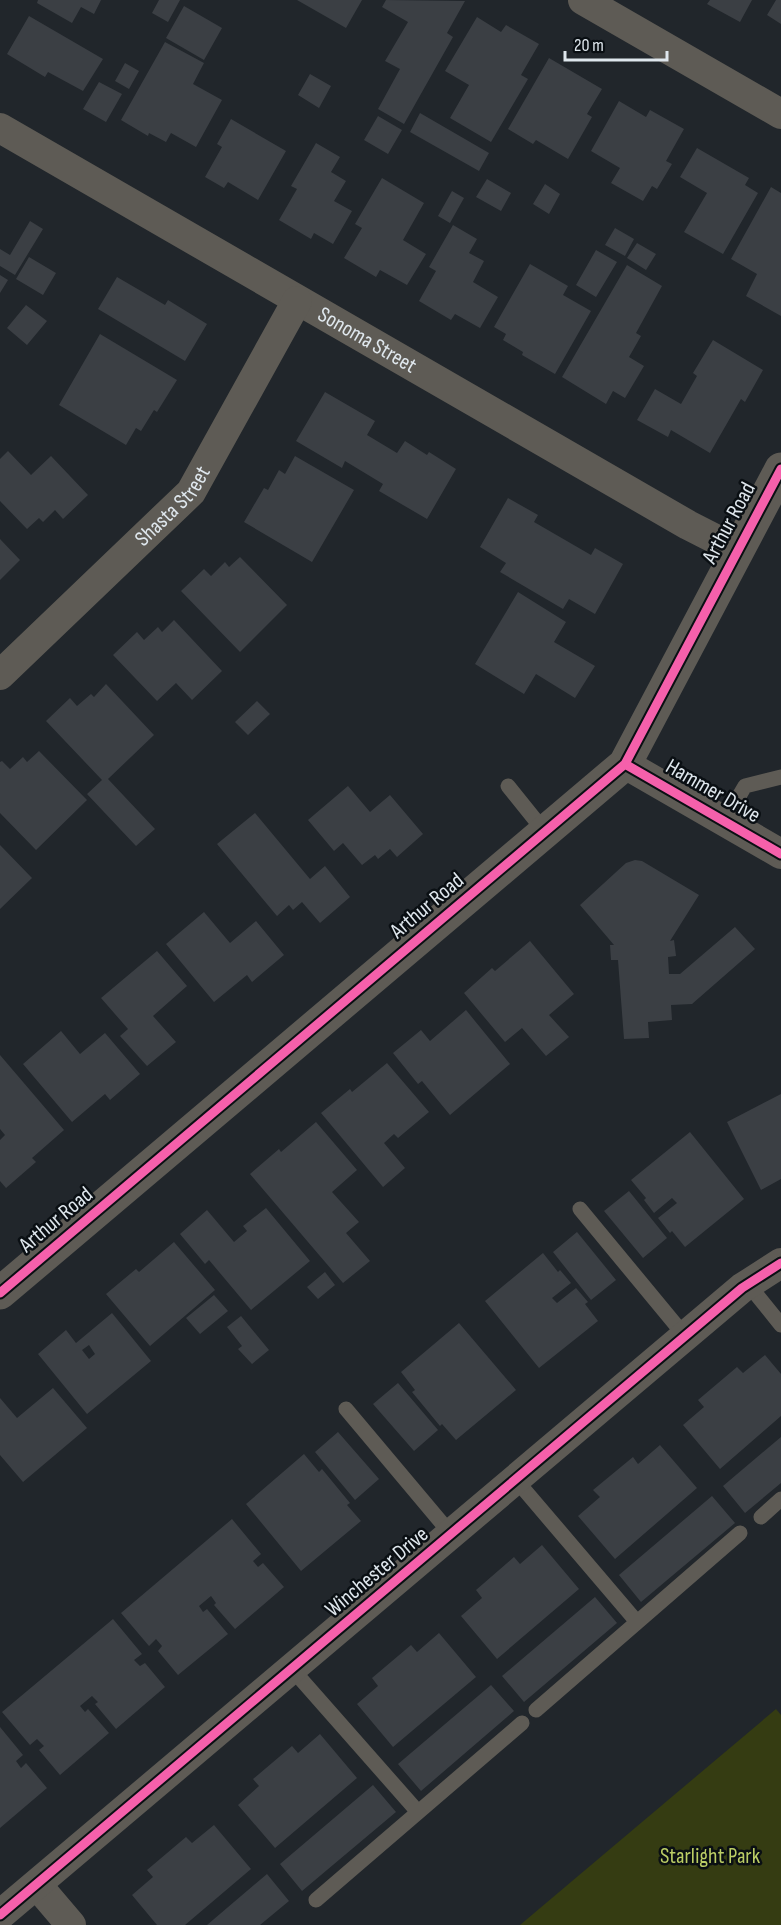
<svg xmlns="http://www.w3.org/2000/svg" width="781" height="1925" viewBox="0 0 781 1925" font-family="'Sofia Sans Condensed',sans-serif">
<rect width="100%" height="100%" fill="#21262b"/>
<path fill="#353c12" d="M776,1709l5,6v210h-261z"/>
<path fill="#3b3f44" fill-rule="evenodd" d="M38,0h63l-7,14 -13,-7 -9,16 -35,-20z
M159,0h21l-12,22 -16,-9z
M297,0h65l-16,28z
M386,0l79,1 -18,32 6,4 -49,87 -26,-15 22,-40 -15,-8 23,-39 -26,-15z
M710,0h42l-12,22 -33,-18z
M776,0h5v24l-14,-9z
M184,6l38,22 -18,32 -38,-22z
M29,16l74,43 -20,32 -35,-19 -3,5 -38,-23z
M477,17l24,15 5,-7 33,19 -18,31 7,4 -37,63 -41,-24 19,-33 -24,-14z
M165,42l39,21 -11,21 29,16 -26,47 -25,-14 -5,9 -17,-9 -1,3 -27,-16z
M549,58l53,31 -15,25 5,3 -24,42 -32,-19 -3,4 -25,-15z
M125,63l14,8 -10,18 -14,-8z
M310,74l21,12 -12,22 -21,-13z
M99,82l23,12 -16,28 -23,-13z
M619,101l27,16 4,-7 34,19 -18,32 6,3 -15,25 -5,-3 -9,15 -32,-18 9,-15 -29,-17z
M420,113l69,40 -10,18 -69,-39z
M378,116l24,14 -14,24 -24,-14z
M231,119l55,32 -28,49 -30,-18 -4,6 -19,-11 17,-30 -5,-3z
M316,143l24,14 -9,15 15,9 -12,20 18,10 -19,33 -19,-11 -3,6 -32,-19 18,-31 -6,-3z
M697,148l52,30 -4,7 13,8 -35,61 -39,-22 23,-39 -27,-16z
M382,178l42,25 -21,37 23,14 -19,31 -27,-15 -4,7 -32,-19 18,-30 -7,-4z
M487,179l24,14 -10,18 -25,-14z
M545,184l15,10 -11,20 -16,-10z
M771,187l10,6v123l-35,-20 11,-22 -26,-15z
M452,191l12,7 -14,25 -12,-7z
M30,221l13,8 -28,46 -15,-9v-17l10,6z
M453,225l24,14 -8,14 15,8 -11,21 25,15 -18,31 -25,-14 -4,6 -32,-19 17,-30 -7,-4z
M615,228l19,11 -9,17 -20,-11z
M637,243l19,11 -10,16 -19,-12z
M596,250l21,12 -21,35 -20,-12z
M29,257l27,16 -13,22 -27,-16z
M530,264l38,22 -5,9 28,16 -36,63 -33,-19 1,-3 -20,-12 3,-6 -12,-7z
M627,265l35,21 -26,47 5,3 -12,21 15,9 -19,32 -12,-7 -7,13 -44,-27z
M0,275l8,5 -8,13z
M117,277l48,28 3,-5 39,24 -22,37 -87,-52z
M26,305l21,16 -20,24 -20,-17z
M100,334l77,46 -20,32 -3,-2 -13,21 -5,-3 -10,17 -67,-40z
M713,340l50,30 -18,32 -4,-3 -31,54 -39,-23 -3,7 -31,-17 18,-31 26,15 16,-28 -4,-3z
M325,392l50,29 -8,14 30,18 8,-12 22,14 2,-3 27,17 -29,50 -48,-28 4,-7 -38,-23 -3,7 -46,-27z
M8,451l23,24 20,-19 37,39 -25,24 -8,-9 -12,12 -4,-4 -12,11 -27,-28v-42z
M295,456l59,34 -42,72 -68,-40 20,-34 4,2 11,-20 6,4z
M508,498l30,17 -4,7 57,33 4,-7 28,16 -28,50 -26,-15 -6,10 -63,-37 6,-9 -26,-16z
M0,539l20,21 -20,20z
M240,557l47,48 -47,47 -59,-61 23,-22 7,7 14,-14 4,5z
M518,592l48,30 -12,20 41,24 -20,32 -39,-24 -12,20 -49,-30z
M174,620l48,51 -30,29 -16,-17 -19,18 -44,-46 24,-23 7,8 14,-13 4,5z
M106,684l48,51 -46,44 47,50 -19,17 -49,-52 15,-14 -56,-59 24,-23 7,8 14,-12 3,3z
M257,701l13,13 -22,21 -13,-13z
M39,751l48,49 -51,50 -36,-37v-51l2,-1 8,8 13,-12 4,5z
M348,786l22,26 20,-17 33,39 -26,23 -7,-8 -12,10 -3,-4 -13,10 -19,-22 -9,8 -26,-31z
M255,813l55,66 15,-13 25,31 -30,26 -18,-21 -9,8 -4,-5 -12,11 -60,-72z
M0,845l32,33 -32,31z
M635,860l7,1 57,34 -29,46 4,-1 2,16 -8,1 1,17h11l55,-47 20,22 -63,55 -21,1 1,15 -24,2 1,16 -25,1 -6,-79h-7l-1,-15h4l-34,-40 46,-42z
M204,912l26,31 26,-22 28,34 -32,27 -5,-7 -33,27 -48,-58z
M530,941l44,53 -25,21 20,22 -23,19 -24,-28 -17,14 -41,-49 28,-25 3,3z
M157,951l30,35 -34,30 23,26 -29,24 -27,-30 8,-7 -27,-31z
M466,1010l44,54 -60,51 -28,-34 -4,3 -25,-31 28,-23 9,11z
M61,1031l19,23 25,-21 35,41 -30,26 -5,-6 -33,28 -49,-58z
M0,1055l64,75 -32,28 4,4 -30,26 -6,-7v-41l5,-5 -5,-6z
M387,1063l42,49 -31,26 -4,-4 -10,9 21,25 -22,19 -62,-74 29,-24 2,3z
M781,1094v85l-20,11 -34,-68z
M316,1122l41,48 -25,22 27,30 -13,11 24,28 -27,22 -93,-109 29,-25 2,3z
M690,1132l54,67 -59,48 -13,-16 -2,2 -12,-15 19,-15 -5,-5 -18,15 -10,-13 2,-2 -15,-18z
M629,1191l38,47 -24,20 -39,-47z
M266,1208l44,53 -59,49 -42,-50 -4,4 -25,-30 27,-24 27,32 13,-11 -4,-5z
M577,1232l39,48 -25,20 -38,-48z
M174,1242l41,48 -65,56 -44,-52 30,-25 3,3z
M543,1253l15,19 2,-2 11,13 -19,15 5,5 19,-15 12,14 -3,2 13,17 -59,47 -54,-67z
M325,1272l10,13 -17,14 -11,-12z
M214,1295l14,16 -28,23 -14,-16z
M112,1313l39,48 -64,53 -49,-60 28,-24 10,13zM89,1345l6,9 -6,5 -7,-9z
M241,1316l28,34 -17,14 -14,-15 4,-3 -15,-19z
M459,1323l57,67 -60,50 -14,-16 -2,2 -28,-34 3,-2 -14,-18z
M765,1355l16,19v42l-61,53 -37,-44 21,-18 -6,-7 39,-33 6,6z
M398,1383l40,47 -24,21 -41,-47z
M53,1388l34,40 -64,54 -23,-27v-57l17,20z
M338,1432l41,47 -24,21 -40,-48z
M781,1437v46l-36,30 -22,-27z
M660,1445l37,43 -82,71 -37,-43 22,-19 -7,-7 40,-33 5,7z
M304,1454l15,18 3,-3 28,34 -3,2 14,16 -60,50 -55,-67z
M712,1496l23,27 -94,79 -22,-27z
M232,1519l29,35 -8,7 5,6 5,-4 21,24 -49,42 -21,-24 2,-2 -5,-7 -12,10 4,6 4,-3 21,25 -50,41 -20,-24 4,-5 -6,-7 -7,7 -28,-33z
M542,1545l37,44 -82,70 -36,-43 21,-18 -6,-8 38,-33 6,7z
M595,1597l22,26 -93,79 -22,-26z
M113,1619l29,35 -8,6 6,6 5,-3 20,24 -49,42 -21,-25 3,-2 -6,-6 -12,10 5,6 3,-3 21,24 -49,42 -21,-25 5,-4 -7,-7 -7,6 -28,-33z
M439,1633l37,44 -83,70 -36,-43 21,-18 -6,-8 39,-33 6,7z
M491,1685l23,26 -93,80 -23,-27z
M0,1727l23,28 -7,6 5,7 5,-5 21,25 -47,40z
M320,1734l37,44 -82,70 -37,-43 21,-19 -6,-7 39,-33 6,7z
M373,1785l23,27 -94,79 -22,-27z
M214,1825l37,44 -66,56h-28l-25,-30 21,-18 -6,-7 39,-33 6,6z
M267,1874l22,27 -29,24h-53z"/>
<g fill="none" stroke-linecap="round" stroke-linejoin="round">
<path stroke="#5e5b55" stroke-width="15" d="M508,786l37,46
M725,820l20,-34 36,-9
M580,1209l105,127
M748,1284l33,41
M346,1409l105,125
M516,1480l121,142
M761,1517l20,-18
M292,1669l126,143
M536,1710l204,-177
M316,1900l206,-177"/>
<g stroke="#5e5b55" stroke-width="30">
<path d="M583,0l198,114"/>
<path id="s1" d="M0,128l688,397 49,25"/>
<path id="s2" d="M0,675l191,-183 106,-191"/>
<path d="M625,764l156,90"/>
<path d="M37,1885l34,40"/>
<path d="M0,1915l742,-627 39,-25"/>
</g>
<path stroke="#5e5b55" stroke-width="33" d="M0,1293l625,-529 156,-295"/>
<g stroke="#0a0f13" stroke-width="13">
<path id="cycleway" d="M625,764l156,90
M0,1293l625,-529 156,-295
M0,1915l742,-627 39,-25"/>
</g>
<use href="#cycleway" stroke="#f560ab" stroke-width="9"/>
</g>
<g text-anchor="middle" dominant-baseline="central" stroke-width="5" stroke-linejoin="round" paint-order="stroke">
<g font-size="22" fill="#dfe7ed" stroke="#0a0f13">
<text stroke="none"><textPath href="#s1" startOffset="424">Sonoma Street</textPath></text>
<text stroke="none"><textPath href="#s2" startOffset="242">Shasta Street</textPath></text>
<text transform="translate(729 523) rotate(-62)">Arthur Road</text>
<text transform="translate(713 791) rotate(30)">Hammer Drive</text>
<text transform="translate(427 906) rotate(-40)">Arthur Road</text>
<text transform="translate(56 1220) rotate(-40)">Arthur Road</text>
<text transform="translate(377 1572) rotate(-40)">Winchester Drive</text>
</g>
<g font-size="22" fill="#bbcd65" stroke="#0a0f13">
<text x="710" y="1856">Starlight Park</text>
</g>
</g>
<path d="M565 51v9h102v-9" fill="none" stroke="#dfe7ed" stroke-width="3"/>
<text x="574" y="51" font-size="18" fill="#dfe7ed" stroke="#0a0f13" stroke-width="4.5" paint-order="stroke">20 m</text>
</svg>
